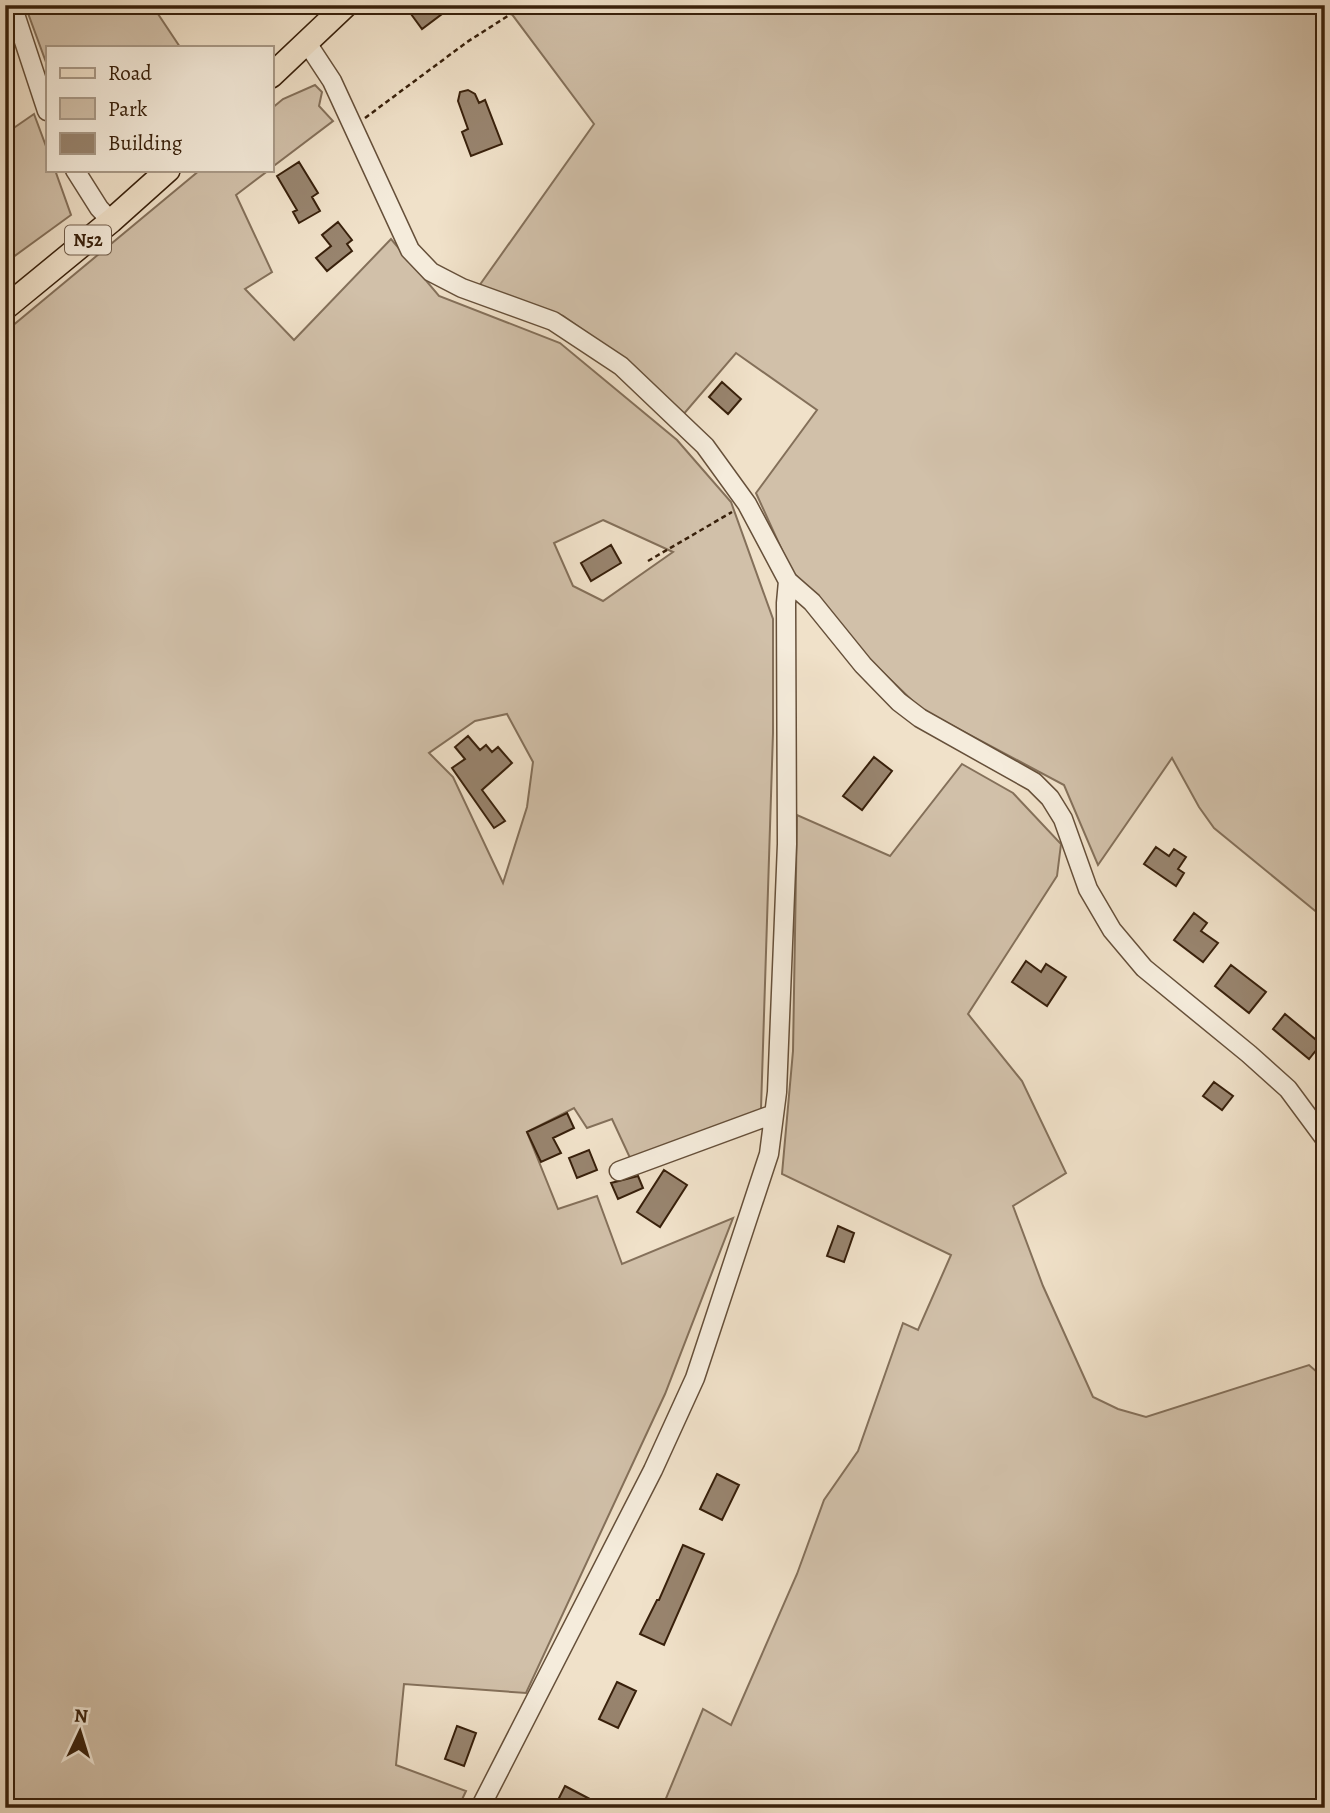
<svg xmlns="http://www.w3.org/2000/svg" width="1330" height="1813" viewBox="0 0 1330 1813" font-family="Alegreya,serif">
<rect width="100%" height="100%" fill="#f0e1c9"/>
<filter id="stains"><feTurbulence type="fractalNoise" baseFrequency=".00286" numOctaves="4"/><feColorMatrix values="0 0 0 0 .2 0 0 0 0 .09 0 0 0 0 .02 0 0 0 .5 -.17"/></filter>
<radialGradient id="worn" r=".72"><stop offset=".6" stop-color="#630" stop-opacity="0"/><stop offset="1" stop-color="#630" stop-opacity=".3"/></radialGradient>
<path fill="#d1c0a9" stroke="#84705a" stroke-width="2" fill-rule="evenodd" d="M25,5h127l28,42h-133v18z
M505,5h291l7,4 6,-4h516v914l-111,-91 -15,-21 -27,-49 -74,107 -34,-80 -143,-76 -53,-51 -77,-88 -35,-77 61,-83 -81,-57 -54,63 -52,-53 -67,-47 -84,-30 115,-162z
M315,85l7,7 -3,14 14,15 -62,47v-59l12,-10z
M34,114l13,35v21h8l16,45 -66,48v-129z
M200,170h69l-33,25 36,77 -27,17 49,51 97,-101 48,57 121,47 117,97 54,62 42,117v114l-12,376 -20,14 -110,37 -19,-41 -25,9 -13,-20 -47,24 31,77 39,-13 25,68 111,-46 -68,176 -139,299 -122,-9 -8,81 70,26 -8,17h-453v-1476zM603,520l70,32 -70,49 -30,-15 -19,-43zM507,714l26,48 -6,45 -24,76 -50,-106 -24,-24 46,-32z
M962,764l51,29 48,51 -4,32 -89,138 54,67 44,92 -53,33 30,80 50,111 25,12 28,8 163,-52 16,14v429h-663l41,-99 28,16 66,-151 27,-74 34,-49 45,-128 15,7 33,-75 -169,-81 11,-123 4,-236 93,41z"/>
<path fill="#98846e" stroke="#38200b" stroke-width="2" d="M423,5h31l-32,24 -11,-15z
M468,90l7,4 4,9 6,-3 17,44 -31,12 -9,-24 6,-3 -10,-28 2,-9z
M299,162l19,31 -6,4 8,14 -21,12 -6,-11 4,-2 -20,-34z
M338,222l14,18 -5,4 5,7 -25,20 -11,-13 15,-12 -9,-11z
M722,382l19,17 -13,15 -19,-17z
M611,545l10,18 -30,18 -10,-18z
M468,736l12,14 6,-5 6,7 6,-5 14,16 -30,27 23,31 -11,7 -42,-60 13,-9 -10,-12z
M874,757l18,14 -30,39 -19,-14z
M1156,847l13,9 5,-7 12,8 -8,12 6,4 -8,13 -32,-22z
M1194,913l13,10 -6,8 17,12 -15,19 -29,-22z
M1026,961l15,11 5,-8 20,13 -19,29 -35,-24z
M1231,965l35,27 -17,21 -34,-27z
M1285,1014l36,30 -12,15 -36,-30z
M1214,1082l19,14 -11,14 -19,-14z
M567,1113l7,15 -21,10 8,15 -20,9 -14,-30z
M589,1150l8,20 -20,8 -8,-20z
M664,1170l23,15 -27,42 -23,-15z
M638,1176l5,12 -25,11 -7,-16z
M838,1226l16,7 -10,29 -17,-6z
M717,1474l22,11 -17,35 -22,-11z
M683,1545l21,9 -40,91 -24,-11 17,-34h2z
M617,1682l19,9 -18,37 -19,-9z
M457,1726l19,7 -12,33 -19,-7z
M565,1786l42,22h-53z"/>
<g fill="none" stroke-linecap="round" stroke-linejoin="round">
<g stroke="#66503a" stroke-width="21">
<path id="minor" d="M12,5l35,106
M307,43l25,38 78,169 21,22 31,16 91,33 68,45 84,80 42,58 41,77 24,21 51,63 36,37 21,16 114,64 16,16 13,21 25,70 24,41 32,38 105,86 39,35 37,50
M75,170l24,38 12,13
M619,1171l155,-57
M480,1808l173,-338 42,-92 74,-224 8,-62 10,-248 -1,-241 2,-22"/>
</g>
<g stroke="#38200b" stroke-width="26">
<path id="major" d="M271,76l75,-71
M5,308l106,-87 57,-51"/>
</g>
<path stroke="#38200b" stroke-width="2.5" stroke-dasharray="5 3.5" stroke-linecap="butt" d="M365,118l102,-76 58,-37
M648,561l84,-49"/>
<use href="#minor" stroke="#f5ecdc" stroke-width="18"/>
<use href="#major" stroke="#f0e1c9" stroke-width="23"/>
</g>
<g text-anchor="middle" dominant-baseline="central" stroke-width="5" stroke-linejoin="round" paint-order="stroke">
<rect fill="#f5ecdc" stroke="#715d4a" stroke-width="2" x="65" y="225.5" width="46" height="29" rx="5"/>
<g font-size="18" font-weight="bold" fill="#38200b">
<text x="88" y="240">N52</text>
</g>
</g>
<rect width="1330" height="1813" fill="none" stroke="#f0e1c9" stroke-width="28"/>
<rect x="7" y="7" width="1316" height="1799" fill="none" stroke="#38200b" stroke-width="3.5"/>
<rect x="14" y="14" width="1302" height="1785" fill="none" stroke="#38200b" stroke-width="2"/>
<rect x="46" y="46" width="228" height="126" fill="#f5ecdc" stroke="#a99a88" stroke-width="2"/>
<rect x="60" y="68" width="35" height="10" fill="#f0e1c9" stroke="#a99a88" stroke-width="2"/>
<text x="108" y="80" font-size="21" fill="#38200b">Road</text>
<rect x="60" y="98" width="35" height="21" fill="#d1c0a9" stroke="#a99a88" stroke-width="2"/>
<text x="108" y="116" font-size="21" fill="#38200b">Park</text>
<rect x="60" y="133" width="35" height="21" fill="#98846e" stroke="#a99a88" stroke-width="2"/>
<text x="108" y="150" font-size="21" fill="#38200b">Building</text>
<g transform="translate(80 1732) rotate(4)" stroke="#f5ecdc" stroke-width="5" paint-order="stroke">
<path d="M0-5L12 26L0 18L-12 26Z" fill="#38200b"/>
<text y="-10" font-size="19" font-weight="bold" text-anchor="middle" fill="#38200b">N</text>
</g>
<rect width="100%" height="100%" filter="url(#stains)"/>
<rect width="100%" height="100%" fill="url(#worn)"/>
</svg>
